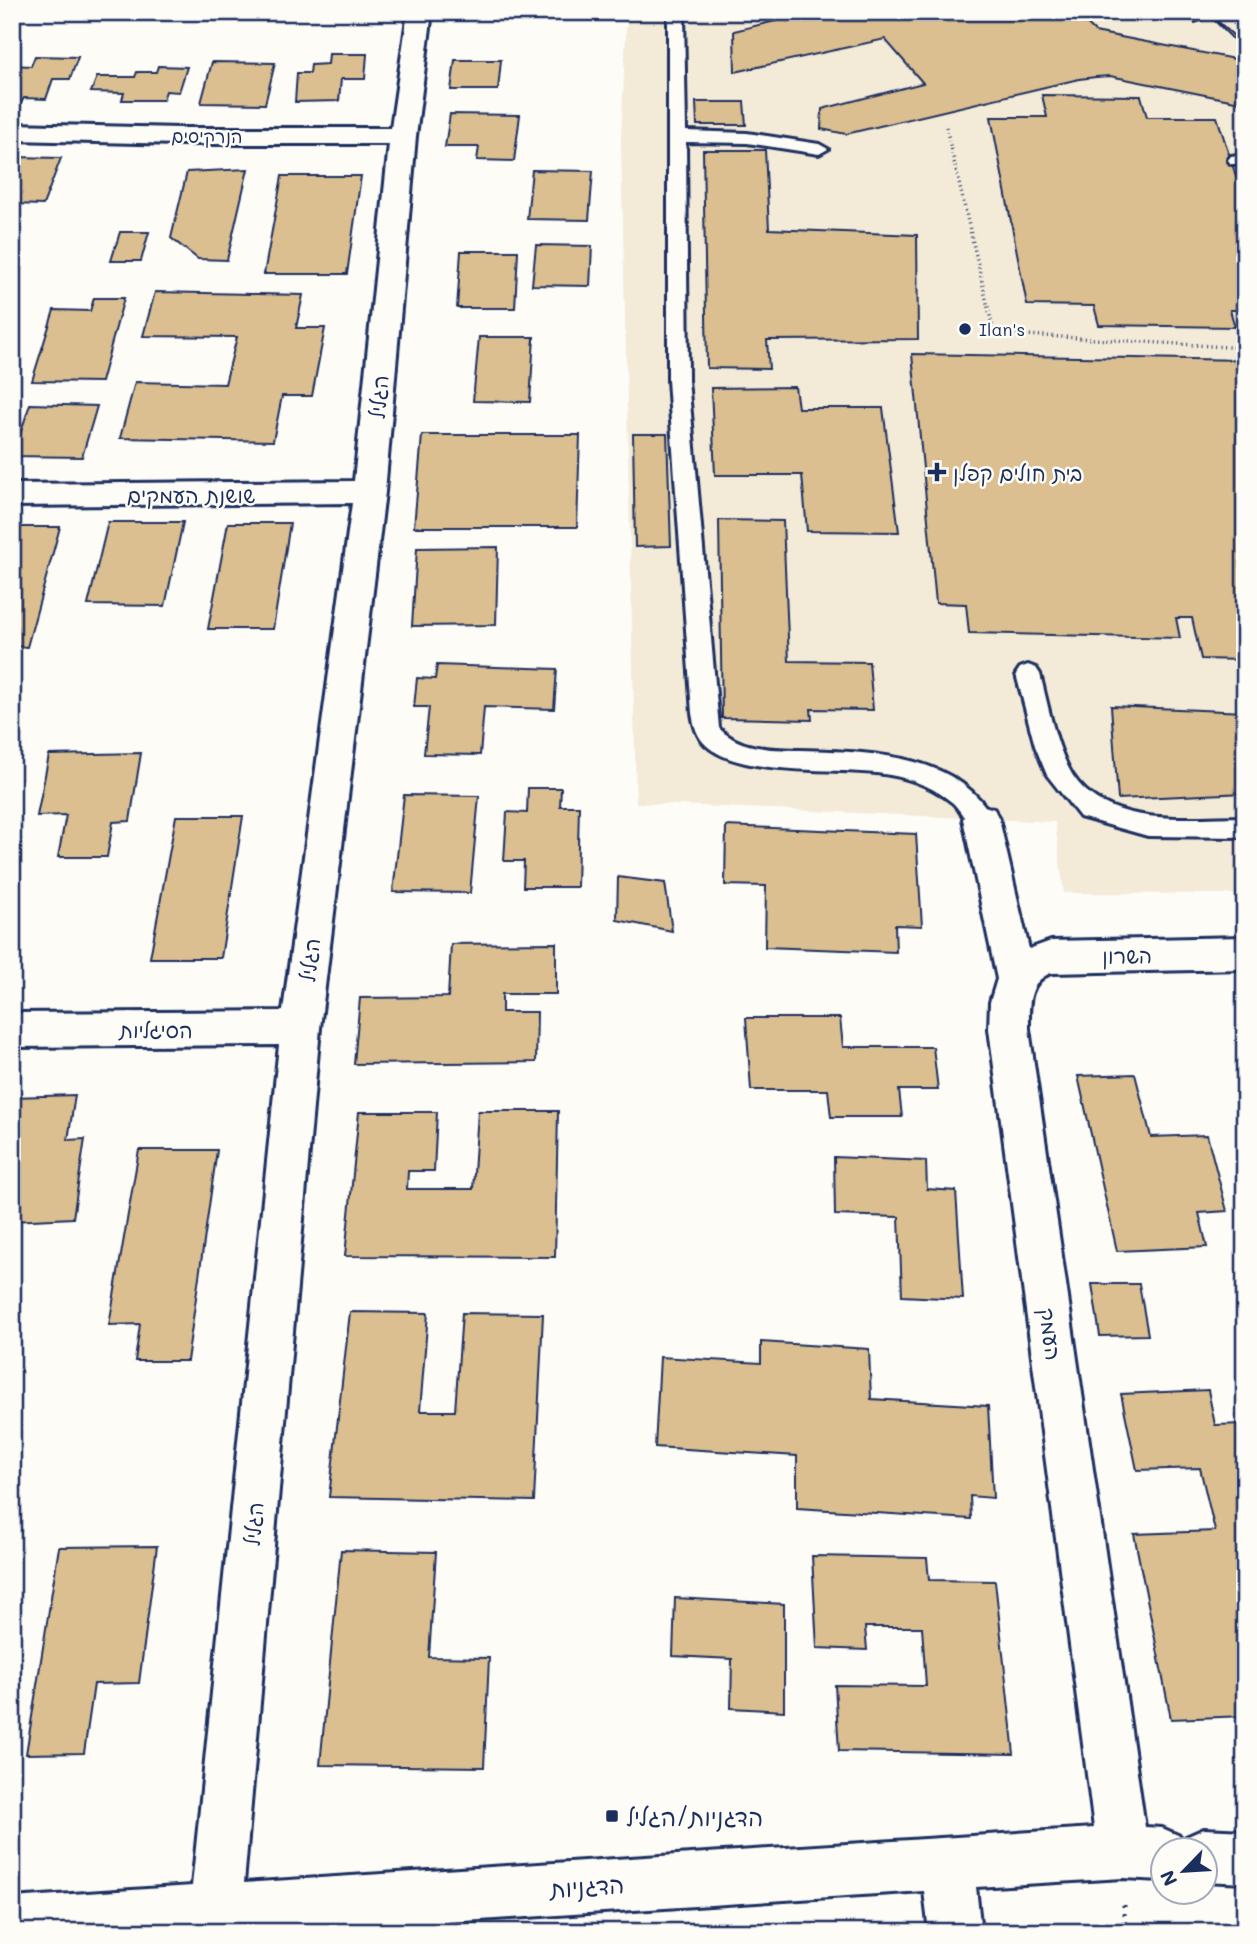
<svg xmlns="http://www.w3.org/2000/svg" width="1257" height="1944" viewBox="0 0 1257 1944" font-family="Mali,'Playpen Sans Hebrew',sans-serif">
<rect width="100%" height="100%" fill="#fdfcf7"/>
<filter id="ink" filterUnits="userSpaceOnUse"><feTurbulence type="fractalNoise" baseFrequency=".0143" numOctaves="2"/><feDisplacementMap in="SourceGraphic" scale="14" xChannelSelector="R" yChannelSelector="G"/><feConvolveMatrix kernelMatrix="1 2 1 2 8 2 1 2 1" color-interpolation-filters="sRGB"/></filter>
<g filter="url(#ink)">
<path fill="#f3ead8" d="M627,12h618v882l-181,-1 -9,-71 -419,-19 -15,-663z"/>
<path fill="#dcbf90" stroke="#1b2f5e" stroke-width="2" d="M455,12h47l-1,7h-47z
M812,12h262l21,20 150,29v42l-135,-27 -14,1 -17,2 -233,55 -25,-5 1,-20 101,-26 -38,-44 -150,33 -1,-41z
M1211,15l34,31v5l-34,-34 -16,6 -2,-2z
M329,54h38l-2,25h-24l-2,22 -44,1 2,-29h13l1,-8 17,-1z
M35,56l43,1 -8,22h-17l-7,20 -22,-1 -3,5h-9v-38l19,1z
M455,60h46l-3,30h-47z
M212,62l63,1 -10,41 -64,-1z
M158,66l29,1 -8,25 -13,-1 -3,9h-41l2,-7 -33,-1 6,-15h38l2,-5h19z
M1042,95l99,1 6,21h70l28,87v106h-15l5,17 -136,-2 -5,-19 -67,-1 -36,-188h56z
M696,102h48l2,23h-49z
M450,114l70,1 -6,46 -37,-1 2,-13h-34z
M703,150h62l4,79 148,6 1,104 -151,1 2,29 -62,-1z
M12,157l49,1 -18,47 -31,-1z
M248,169l-21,91 -29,-1 -27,-21 16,-66z
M532,170l61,1 -4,49 -62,-1z
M282,176h79l-14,98h-83z
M120,232h29l-8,29h-30z
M536,245l56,1 -2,40 -58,-1z
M461,251h57l-3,57h-58z
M155,292l148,3 -7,33h29l-13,68h-30l-9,45 -153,-3 15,-56 90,2 12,-47 -94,-1z
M94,298h30l-23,84 -69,-1 22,-71 36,1z
M479,337h55l-4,65 -57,-1z
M912,354l333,6v300l-44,-1 -9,-41h-16l4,20 -211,-5 -3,-29 -30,-1z
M795,387l3,21h85l16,124 -92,-1 -5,-56h-87l-4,-87z
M30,404l67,2 -15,51 -69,-1z
M633,434h34l4,112 -36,1z
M422,435h158l-3,92h-163z
M719,520l64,1 6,140 80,1 4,48 -62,-1 1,11 -90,-2z
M108,522h75l-18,84 -77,-1z
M228,523h62l-17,106h-65z
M12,527h48l-33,120 -15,-1z
M498,547l-2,78 -84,1 5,-78z
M437,665l120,4 -3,40 -70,-2 -4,48 -56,-1 5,-47h-15l3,-29 18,1z
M1111,706l134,6v81l-127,6z
M141,753l-11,68 -17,1 -6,35h-49l8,-42 -29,1 12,-61z
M528,788h33l-1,18h19l-2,81h-54l1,-26h-20l3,-49 20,1z
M404,795l75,1 -9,97 -77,-1z
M176,816h67l-22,142h-71z
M726,826l190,8 6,92 -27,-1 1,27 -131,-5 1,-61 -41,-1z
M618,877l47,6 7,48 -55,-11z
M556,943v51h-54v18h35l-1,50 -182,2 6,-66 88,-1 3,-53z
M746,1018h94l3,29h90l5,43h-39l3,27h-71l-3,-27h-77z
M1135,1074l16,63 56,-2 20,76 -28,2 8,34 -90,4 -39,-175z
M75,1095l-7,45 17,-1 -12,79 -61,3 1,-124z
M478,1111h80l-3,146 -210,-1 14,-144h78l-3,59h-26l-1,18h66z
M139,1150h78l-30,211h-52l5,-37 -31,1z
M834,1157l92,4 1,28 29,2 7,108 -61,-3 -3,-79 -64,-2z
M1092,1284h47l9,51 -48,1z
M350,1312l78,1 -8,98h35l7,-98 81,1 -9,187 -205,-4z
M761,1342l108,7 2,50 117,7 5,92 -23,-2 1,23 -174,-11v-52l-142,-9 5,-90 101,6z
M1208,1390l7,35 30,-1v292l-74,3 -37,-185 81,-3 -15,-63 -63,2 -16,-76z
M157,1546l-18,137 -45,1 -10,69 -58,1 33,-207z
M341,1550l95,2 -7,105 60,1 -5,109 -164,-2z
M812,1556l115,2 2,22 66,1 19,173 -175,-3 -4,-66 91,1 -4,-59h-57l2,23 -50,-2z
M675,1598l109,6v107l-53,-3 1,-49 -59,-3z"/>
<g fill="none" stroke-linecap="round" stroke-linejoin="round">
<g stroke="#1b2f5e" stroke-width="6">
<path id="lane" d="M668,12h16l2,119 61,2 72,11 9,5 -9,5 -72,-11 -61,-1 2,238 31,348c21,22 52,21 81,22 65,2 158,2 193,69l-3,7c-6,2 -10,3 -16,1 -8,-5 -14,-17 -21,-24 -18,-15 -40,-24 -63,-28 -48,-9 -146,3 -183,-29 -10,-9 -13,-20 -15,-33l-24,-333z
M1245,154v10h-14l-3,-4 3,-4z
M1028,665l8,3 4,6c8,31 14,65 28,93 31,63 118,50 177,50v20l-97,-1 -68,-19 -33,-42 -12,-29 -19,-72 4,-6z"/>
</g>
<g stroke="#1b2f5e" stroke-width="6">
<path id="street" d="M408,12h24l-16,124 -31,356 -65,536 -76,855 850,-55 -105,-799 1,-27 7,-23 -34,-160 5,-10 13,-4 13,4 5,10 30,130 22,-8 194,-4v32l-194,4c-24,9 -22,34 -22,56l116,798 17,1 18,8 3,7 3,-6 18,-8 41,2v52l-41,-2v-31h-42v30l-39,-2 -147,9 5,45h-52l-5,-41 -628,41h-284v-34l180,-12 87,-841 -267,2v-34l271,-2 69,-508 -340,3v-22l342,-3 35,-337h-209l-168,-4v-16l168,4h211z"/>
</g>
<path stroke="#1b2f5e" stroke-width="3.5" stroke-dasharray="1 3.5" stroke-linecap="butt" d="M1227,12l18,30
M946,127l48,206 251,15"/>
<path stroke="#1b2f5e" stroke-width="5" stroke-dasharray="2 6" stroke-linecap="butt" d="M1124,1905v27"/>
<use href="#lane" fill="#fdfcf7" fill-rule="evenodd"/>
<use href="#street" fill="#fdfcf7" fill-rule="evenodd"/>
</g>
</g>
<g fill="#1b2f5e" stroke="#fdfcf7" stroke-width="2.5">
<circle cx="965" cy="329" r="7"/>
<path d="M933.5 461.5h7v7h7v7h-7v7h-7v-7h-7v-7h7z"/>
<rect x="605" y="1809" width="14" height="14" rx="3.5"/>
</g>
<g text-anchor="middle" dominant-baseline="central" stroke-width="5" stroke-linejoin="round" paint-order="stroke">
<g font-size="18" fill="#1b2f5e" stroke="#fdfcf7">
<text x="207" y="136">הנרקיסים</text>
</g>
<g font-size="18" fill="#1b2f5e" stroke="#fdfcf7" text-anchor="start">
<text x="979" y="329">Ilan's</text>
</g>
<g font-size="21" fill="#1b2f5e" stroke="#fdfcf7">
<text transform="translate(378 397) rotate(-85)">הגליל</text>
<text x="191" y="494">שושנת העמקים</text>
<text transform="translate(1127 955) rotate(-1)">השרון</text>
<text transform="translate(309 960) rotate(-83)">הגליל</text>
<text x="156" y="1029">הסיגליות</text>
<text transform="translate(1051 1334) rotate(82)">העמק</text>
<text transform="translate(253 1524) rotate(-85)">הגליל</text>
</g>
<g font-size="21" fill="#1b2f5e" stroke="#fdfcf7" text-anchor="start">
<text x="953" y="472">בית חולים קפלן</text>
</g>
<g font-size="24" fill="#1b2f5e" stroke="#fdfcf7" text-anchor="start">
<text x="626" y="1816">הדגניות/הגליל</text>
</g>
<g font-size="24" fill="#1b2f5e" stroke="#fdfcf7">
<text transform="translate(587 1886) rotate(-4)">הדגניות</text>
</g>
</g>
<rect width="1257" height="1944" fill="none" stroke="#fdfcf7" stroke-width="42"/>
<rect x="21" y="21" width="1215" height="1902" fill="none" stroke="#1b2f5e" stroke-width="2.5" filter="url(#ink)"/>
<g transform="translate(1184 1871) rotate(245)"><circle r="33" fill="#fdfcf7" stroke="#a3aaba" stroke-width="2"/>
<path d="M0-5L12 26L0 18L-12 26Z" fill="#1b2f5e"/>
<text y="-10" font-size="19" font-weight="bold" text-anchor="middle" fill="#1b2f5e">N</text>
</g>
</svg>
